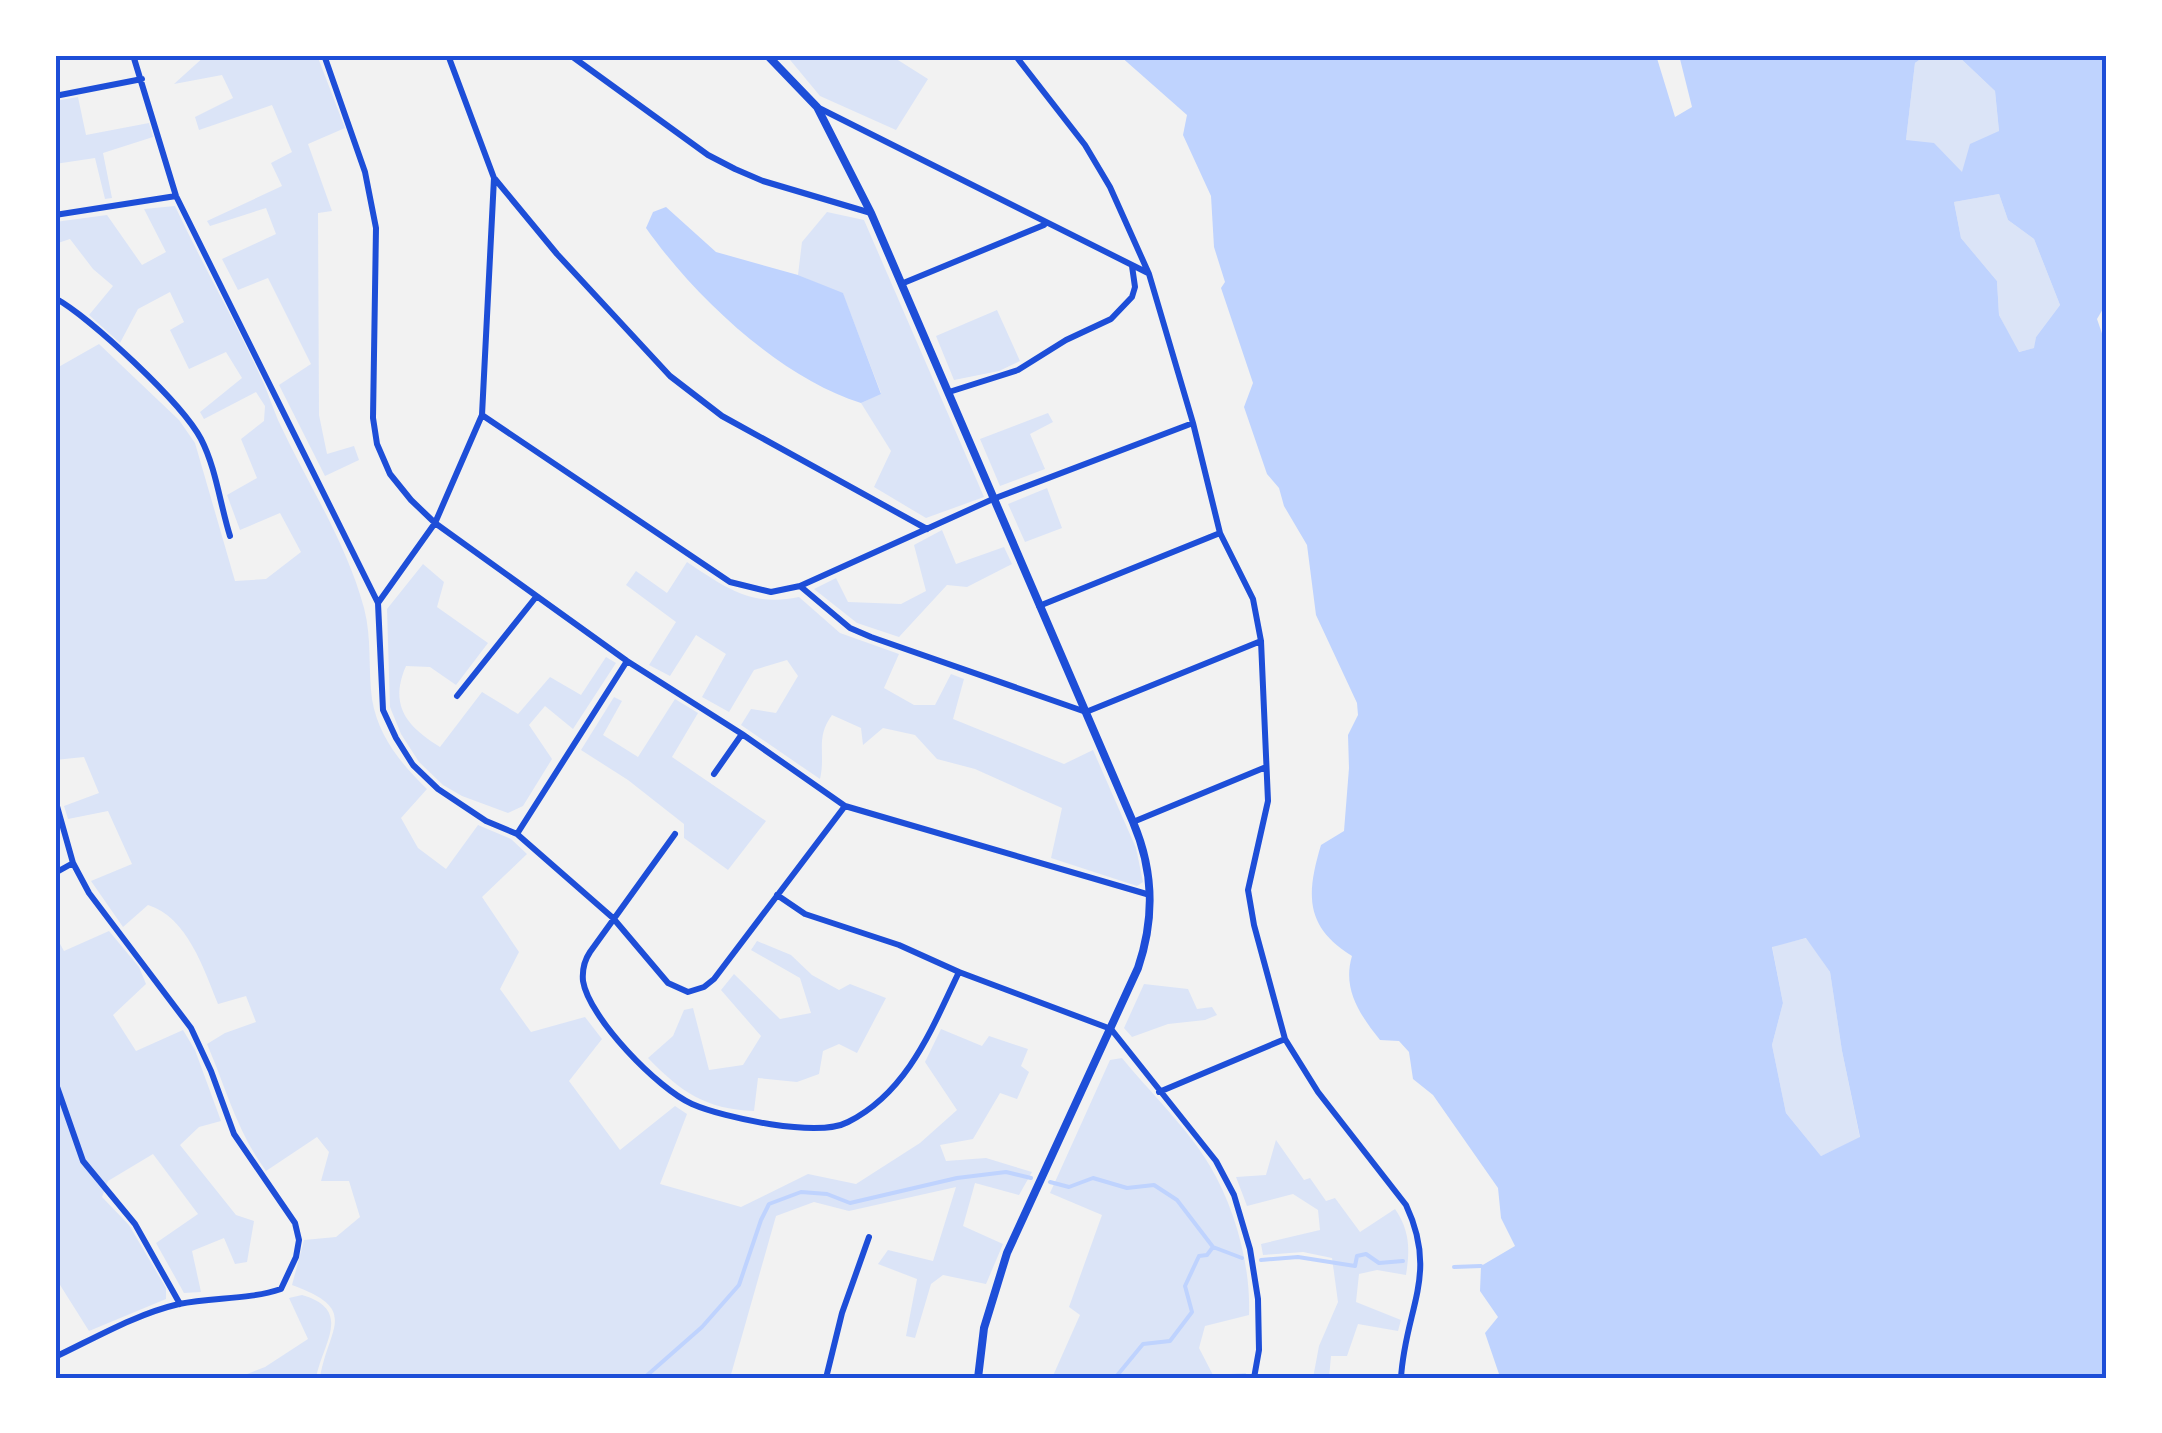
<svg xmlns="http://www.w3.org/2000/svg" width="2162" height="1433" viewBox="0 0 2162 1433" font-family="Lato,sans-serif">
<rect width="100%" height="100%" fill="#f2f2f2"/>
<path fill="#dbe4f7" d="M206,55h111l28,73 -37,16 24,67 -14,2 1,202 8,39 27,-8 5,14 -34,16 -46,-91 32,-21 -43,-86 -30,12 -16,-31 54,-25 -10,-26 -56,18 -3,-5 75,-35 -11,-23 21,-11 -20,-47 -73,25 -4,-13 38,-19 -11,-23 -48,9z
M786,55h104l38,24 -32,51 -76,-34z
M1926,55h31l38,36 4,40 -36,42 -57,-33 9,-77z
M78,97l8,38 63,-12 4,14 -50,16 9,45 -7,1 -10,-41 -40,6v-63z
M1999,194l9,26 26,19 26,66 -24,32 -1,11 -17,4 -19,-37 -2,-34 -36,-43 -7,-36z
M175,206c28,60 62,118 89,178 5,12 9,24 14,36 29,63 68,121 86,188 8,30 4,61 8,91 6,37 29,65 55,90l-26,29 17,30 28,21 32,-44 33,14 16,15 -45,43 37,55 -19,37 31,43 54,-15 17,22 -33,42 51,69 55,-44 12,8 -27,70 81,23 67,-33 48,10 64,-41 37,-33 -32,-48 16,-33 41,17 7,-10 39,13 -7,17 8,6 -12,27 -17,-6 -27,46 -33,6 6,16 40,-3 46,14 -13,23 -44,-12 -12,43 40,18 -17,40 -43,-9 -12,9 -16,54 -9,-2 11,-57 -39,-15 10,-14 45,11 23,-74 -107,24 -35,-9 -38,14 -46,162h-410c8,-51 41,-68 -28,-93l12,-45 32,-3 24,-20 -11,-36h-28l8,-29 -12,-15 -51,34c-29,-39 -40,-83 -59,-127l18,-11 31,-11 -10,-26 -28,8c-14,-35 -31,-87 -70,-99l-25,22 -32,-46 41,-17 -24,-53 -40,8 -4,-13 35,-13 -15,-36 -29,3v-391l44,-25 80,76 16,23 40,138 31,-2 35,-27 -21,-39 -40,17 -13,-35 30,-17 -16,-39 23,-18 1,-15 -9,-14 -52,27 -4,-7 42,-34 -16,-26 -37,17 -19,-39 14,-8 -14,-30 -32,17 -18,34 -31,-28 24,-29 -20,-17 -23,-30 -15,5v-22l52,-7 35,50 24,-13 -22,-43z
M827,212l37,8 120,277 -58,21 -52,-31 17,-36 -30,-48 20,-10 -38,-99 -45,-19 4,-33z
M997,310l23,51 -21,10 -45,9 -18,-44z
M1048,413l5,9 -23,12 15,35 -45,17 -20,-47z
M1047,488l15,40 -37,14 -17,-38z
M942,530l14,34 48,-17 8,17 -45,23 -20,-2 -48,52 -42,-14 -43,-34 22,-11 12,24 53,2 25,-13 -12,-46z
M687,562c39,26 64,45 112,35l41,36 59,21 -15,34 30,17h21l16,-31 13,5 -11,40 111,45 29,-14 43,98 7,34 -6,4 -86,-28 11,-50 -87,-39 -38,-10 -22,-24 -32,-7 -20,17 -2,-17 -29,-13c-17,23 -6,38 -12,64l-79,-54 10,-16 25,4 22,-37 -11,-16 -33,10 -25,42 -27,-15 24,-43 -30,-19 -26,41 -21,-11 27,-43 -50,-37 10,-14 31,22z
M423,564l21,18 -7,25 51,36 -32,42 -26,-18 -24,-1c-17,39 0,60 34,81l42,-55 36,22 32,-37 31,18 25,-38 10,6 -43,66 -28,-23 -16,19 23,34 -29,47 -15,7 -46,-17 -19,-11 -24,-23 -18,-28 -11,-27 -3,-98z
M614,697l8,4 -19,34 35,22 37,-58 23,14 -26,44 94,64 -38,49 -44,-32v-14l-56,-44 -47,-30z
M109,931l30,36 7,17 -33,31 23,36 47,-21 12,20 26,71 -22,6 -19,18 56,70 18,6 -7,41 -12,2 -11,-26 -32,13 9,41 -17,1 -28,-50 42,-29 -45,-60 -45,27 -6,16 27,28 37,63v11l-77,32 -34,-54v-342l9,16z
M1807,938l23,34 12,79 18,87 -39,18 -35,-43 -14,-68 11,-42 -11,-57z
M757,941l34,14 21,20 27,15 11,-6 36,14 -29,55 -18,-9 -16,7 -4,23 -22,8 -39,-4 -4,33c-49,-2 -73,-19 -106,-53l25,-22 11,-26 9,-2 16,62 34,-5 18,-29 -40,-46 13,-16 46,45 31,-6 -11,-35 -49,-28z
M1144,984l44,5 9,20 15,-2 5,8 -12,5 -37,4 -36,13 -8,-9z
M1122,1058c27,33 68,73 88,108 25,42 41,100 39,149l-44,11 -6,22 14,27 33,-2 -1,5h-193l28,-63 -11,-8 33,-92 -52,-22 60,-133z
M1276,1140l28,40 6,-2 16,23 9,-3 25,34 35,-23c15,22 15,40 11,66l-29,-5 -18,4 -3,28 45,18 -3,11 -40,-7 -11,32h-16l-2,22h-16l6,-32 19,-44 -6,-44 -29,-6 -40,3 -2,-11 59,-14 -2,-20 -25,-16 -46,12 -11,-29 30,-2z
M302,1295c52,15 20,49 14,83h-79l28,-11 43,-28 -19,-41z"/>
<path fill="#bfd3fe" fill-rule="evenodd" d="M1119,55h537l19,62 17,-10 -13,-52h247l-11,8 -9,77 28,3 28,29 8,-28 29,-13 -4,-40 -38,-36h150v247l-10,17 10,29v1030h-584l-24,-4 -14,-41 13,-16 -18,-26 1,-25 34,-20 -14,-28 -3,-30 -65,-93 -20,-16 -4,-27 -10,-11 -19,-1c-20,-25 -38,-51 -28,-84 -47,-29 -46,-61 -31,-111l23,-14 5,-63 -1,-33 10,-20 -1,-12 -41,-88 -9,-70 -23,-39 -5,-18 -12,-14 -23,-67 9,-24 -32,-95 4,-6 -11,-35 -3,-51 -28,-61 4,-20zM1999,194l9,26 26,19 26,66 -24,32 -2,11 -15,4 -20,-37 -2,-34 -36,-43 -7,-36zM1806,938l24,34 12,79 18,86 -39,19 -35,-43 -14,-68 11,-42 -11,-56z
M666,207l50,45 82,23 45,18 38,101 -20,9c-81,-25 -167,-107 -215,-175l7,-16z"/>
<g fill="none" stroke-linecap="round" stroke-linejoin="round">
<path stroke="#bfd3fe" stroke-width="4" d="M1050,1182l19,5 24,-9 34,10 27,-3 23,15 36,47 29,11
M1261,1260l37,-3 57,9 2,-10 9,-2 13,9 24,-2
M1454,1267l27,-1
M644,1378l58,-51 37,-42 22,-65 8,-16 32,-12 26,2 23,9 107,-25 49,-6 25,6
M1115,1378l28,-34 27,-3 22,-29 -7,-26 14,-30 8,-1 6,-8"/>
<path stroke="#1d4ed8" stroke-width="6" d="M133,55l43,141 202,407 5,107 13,28 17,27 25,24 48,32 31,13 96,84 55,65 20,9 16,-5 10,-8 131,-173
M324,55l41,117 11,56 -3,190 4,26 13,30 21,26 24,23 192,138 115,73 103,72 305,89
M570,55l138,100 27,14 28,12 108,32
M1015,55l70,90 25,42 39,87 44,149 27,110 33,66 8,42 7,160 -20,89 6,35 31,114 33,53 88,113c33,70 -1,104 -5,173
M55,96l87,-17
M817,107l331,166
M495,179l62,75 113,122 52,40 205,113
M55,215l121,-19
M901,284l143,-59
M55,298c36,20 127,105 146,141 15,29 19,65 29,97
M949,392l69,-22 48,-30 45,-21 21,-22 3,-10 -3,-21
M482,415l248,167 41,10 29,-6 50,42 21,9 215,75 175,-71
M800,586l193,-87 200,-76
M378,603l57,-80 47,-108 12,-237 -46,-123
M1039,606l181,-73
M457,696l79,-99
M714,774l28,-40
M55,799l18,64 16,30 102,135 20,43 23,63 61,89 4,17 -3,17 -15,32c-33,11 -68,8 -102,15 -43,10 -84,34 -124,53
M1133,822l133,-55
M517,834l110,-173
M675,834l-85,118c-6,9 -8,18 -7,29 6,37 75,108 109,123 32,14 126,34 156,18 60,-30 84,-94 111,-150
M55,873l18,-10
M777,895l28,19 94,31 60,27 152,57 105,132 18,34 16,54 8,50 1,51 -5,28
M55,1081l28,80 52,63 45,80
M1159,1092l126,-53
M826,1378l16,-65 27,-76"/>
<path stroke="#1d4ed8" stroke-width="8" d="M767,55l50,52 54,106 262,609c21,49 22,96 5,146l-131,285 -23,75 -6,50"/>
</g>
<rect width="2162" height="1433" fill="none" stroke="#ffffff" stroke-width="115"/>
<rect x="58" y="58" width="2046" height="1318" fill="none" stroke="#1d4ed8" stroke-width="4"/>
</svg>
